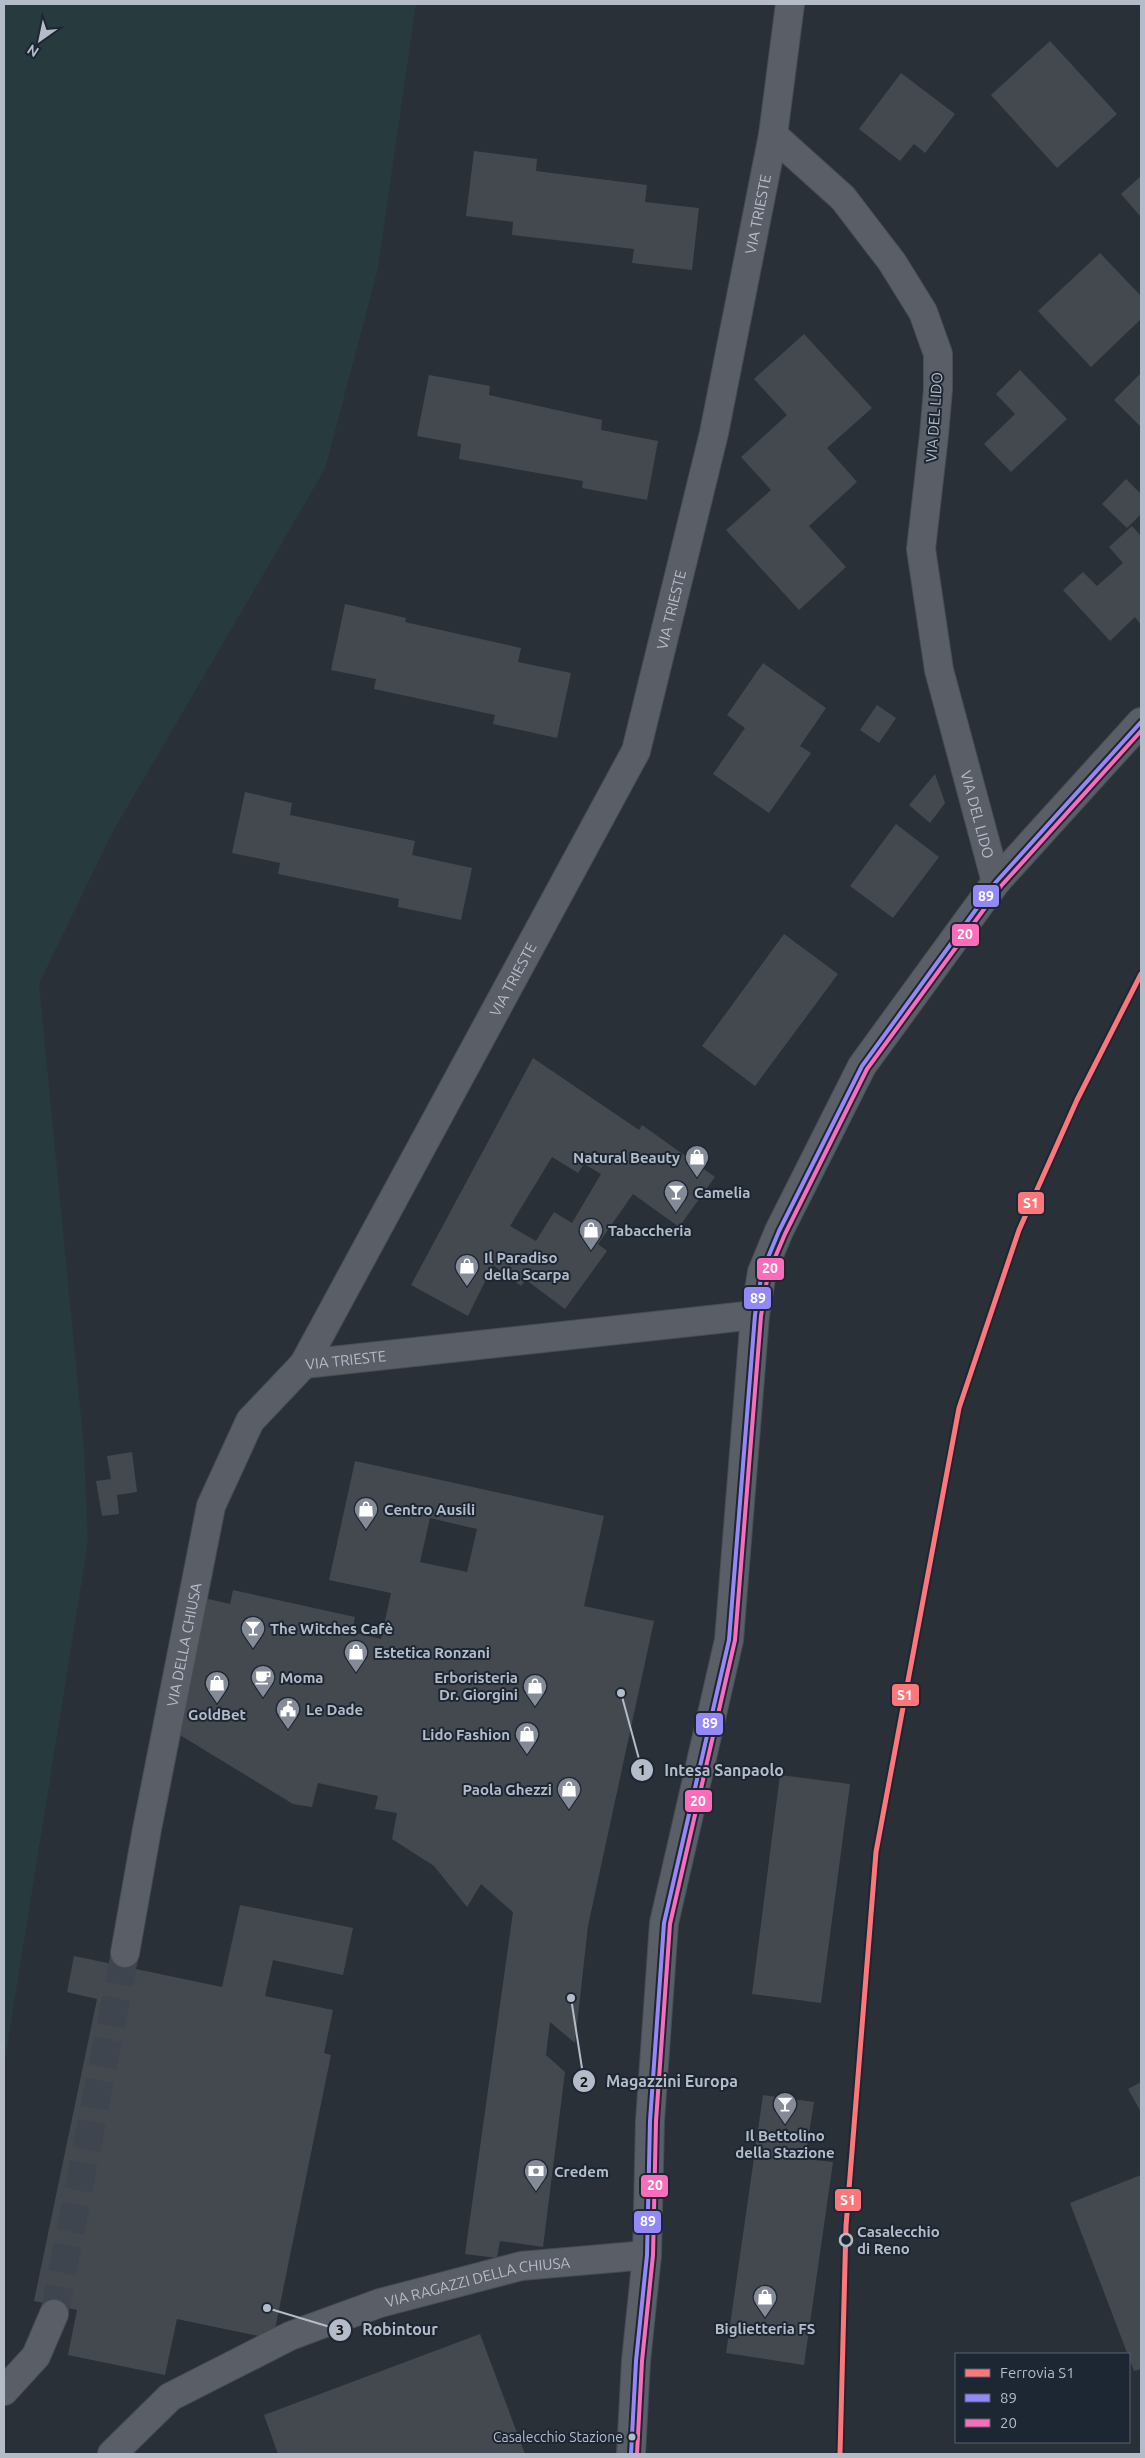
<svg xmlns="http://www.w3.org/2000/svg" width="1145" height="2458" viewBox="0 0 1145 2458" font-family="Ubuntu,sans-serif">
<rect width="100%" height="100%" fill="#2a3038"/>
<path fill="#273a3e" d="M4,4h412l-38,264 -53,201 -213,364 -73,151 45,463 4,95 -84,524z"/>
<path fill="#444950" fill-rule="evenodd" d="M1050,41l67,73 -60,54 -66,-73z
M901,73l54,41 -30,39 -11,-9 -14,17 -41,-32z
M474,151l63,8 -1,12 111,14 -2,17 54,6 -7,62 -60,-7 2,-14 -122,-14 1,-13 -47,-6z
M1141,176v41l-20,-23z
M1100,253l41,43v23l-50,48 -53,-56z
M804,334l68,74 -45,40 30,34 -48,44 37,41 -47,43 -73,-80 45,-40 -30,-33 46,-42 -33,-36z
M1020,370l47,49 -56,53 -27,-28 31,-30 -19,-20z
M1141,373v54l-27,-27z
M429,375l61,11 -1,9 113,25 -1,10 57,11 -11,59 -65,-12 1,-7 -124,-22 2,-15 -44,-8z
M1126,479l15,15v20l-14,14 -25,-24z
M1132,526l9,10v89l-6,-8 -25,24 -47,-51 20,-18 14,14 26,-23 -14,-16z
M345,604l61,14 -1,4 116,26 -3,14 53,11 -14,65 -64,-14 2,-9 -121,-26 2,-10 -45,-9z
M763,663l63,45 -26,38 11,7 -42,60 -56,-39 32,-46 -18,-13z
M877,705l19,13 -17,25 -19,-13z
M935,774l10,29 -15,20 -21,-18z
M245,792l47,11 -2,12 125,26 -3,14 60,13 -11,52 -63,-13 1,-8 -121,-25 2,-11 -48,-10z
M896,824l43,33 -46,61 -43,-32z
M784,934l54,40 -83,112 -53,-40z
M533,1058l106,72 3,-5 73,52 -36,50 -46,-33 -35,50 9,7 -42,58 -39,-29 -5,6 -28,-21 -25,51 -57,-31zM552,1157l26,16 6,-9 17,10 -29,49 -18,-11 -18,29 -26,-15z
M132,1452l5,40 -20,3 2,19 -17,2 -6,-35 15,-2 -4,-23z
M355,1461l249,55 -20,90 70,15 -66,305 -13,117 -25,-21 -4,33 19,17 -22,175 -43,-6 -3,17 -32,-4 48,-342 -32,-28 -14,23 -33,-41 -42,-27 5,-26 -22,-4 3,-13 -60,-13 -6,24 -19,-3 -118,-72 29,-134 26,6 3,-14 122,27 -3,15 29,7 10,-46 -62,-13zM430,1518l47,11 -10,43 -47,-10z
M780,1775l70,9 -29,219 -69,-9z
M240,1905l113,23 -10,47 -70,-15 -8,36 68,14 -9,43 7,2 -58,284 -96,-20 -12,56 -97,-20 9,-45 -43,-9 63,-302 -30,-7 7,-36 148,31z
M1141,2082v30l-13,-23z
M763,2095l51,7 -9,57 28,3 -29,203 -78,-12z
M1141,2175v194l-7,2 -64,-168z
M480,2334l45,120h-247l-14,-39z"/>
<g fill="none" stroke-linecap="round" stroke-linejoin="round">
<path stroke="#3f454e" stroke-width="28" stroke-dasharray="28 14" stroke-linecap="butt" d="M54,2314l71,-361"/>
<g stroke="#484c53" stroke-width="30">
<g id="minor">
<path id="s1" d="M773,135l70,63 49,64 31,50 15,42v35l-4,46 -13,114 18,121 57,212"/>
<path id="s2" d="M304,1364l451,-49"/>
<path id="s3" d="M125,1953l22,-124 64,-323 39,-85 54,-57 332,-613 78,-318 59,-298 17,-131"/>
<path d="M4,2391l32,-35 18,-42"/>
<path id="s4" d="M112,2454l58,-57 120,-61 24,-9 66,-24 141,-37 126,-11"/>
<path d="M631,2454l5,-93 11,-106 3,-134 14,-198 65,-283 26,-325 7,-43 17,-41 83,-165 134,-184 145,-160"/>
</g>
</g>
<use href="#minor" stroke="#5a5e66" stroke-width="28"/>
<g stroke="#1d2633" stroke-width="8">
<path id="bus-1" d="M631,2454l5,-93 11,-106 3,-134 14,-198 65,-283 26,-325 7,-43 17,-41 83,-165 134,-184 145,-160"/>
</g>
<g stroke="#1d2633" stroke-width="8">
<path id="bus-2" d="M637,2454l5,-93 11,-106 3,-134 14,-197 65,-284 26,-324 7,-42 17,-40 82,-165 134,-183 140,-155"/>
</g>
<use href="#bus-1" stroke="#9488f6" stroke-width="4"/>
<use href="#bus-2" stroke="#fb6dba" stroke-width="4"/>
<g stroke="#1d2633" stroke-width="9">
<path id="rail-1" d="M840,2454l6,-228 30,-374 83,-444 60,-178 58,-130 64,-126"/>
</g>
<use href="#rail-1" stroke="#fd767a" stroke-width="5"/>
</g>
<defs>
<g id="shop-pin" transform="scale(1.25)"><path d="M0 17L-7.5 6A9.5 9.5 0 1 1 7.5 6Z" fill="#848b96" stroke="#1d2633"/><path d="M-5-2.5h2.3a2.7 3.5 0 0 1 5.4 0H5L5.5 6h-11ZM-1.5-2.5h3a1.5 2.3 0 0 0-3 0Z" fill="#fff"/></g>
<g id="bar-pin" transform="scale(1.25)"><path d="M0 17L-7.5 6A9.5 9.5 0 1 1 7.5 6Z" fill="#848b96" stroke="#1d2633"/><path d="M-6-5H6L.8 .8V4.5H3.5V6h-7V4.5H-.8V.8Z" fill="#fff"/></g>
<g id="cafe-pin" transform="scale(1.25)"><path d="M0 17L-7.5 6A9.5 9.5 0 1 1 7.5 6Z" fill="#848b96" stroke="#1d2633"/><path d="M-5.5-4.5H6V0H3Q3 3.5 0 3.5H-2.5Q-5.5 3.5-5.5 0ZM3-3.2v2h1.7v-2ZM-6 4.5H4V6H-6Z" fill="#fff"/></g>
<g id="civic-pin" transform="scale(1.25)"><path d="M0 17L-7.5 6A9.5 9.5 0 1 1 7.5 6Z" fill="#848b96" stroke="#1d2633"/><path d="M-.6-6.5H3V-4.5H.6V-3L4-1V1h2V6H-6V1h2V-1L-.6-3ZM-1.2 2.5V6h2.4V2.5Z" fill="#fff"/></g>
<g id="bank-pin" transform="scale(1.25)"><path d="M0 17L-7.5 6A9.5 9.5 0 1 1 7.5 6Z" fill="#848b96" stroke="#1d2633"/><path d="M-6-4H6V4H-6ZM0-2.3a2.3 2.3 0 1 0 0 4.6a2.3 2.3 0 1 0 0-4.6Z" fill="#fff"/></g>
</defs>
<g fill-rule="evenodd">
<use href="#shop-pin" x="697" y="1157"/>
<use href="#bar-pin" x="676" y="1192"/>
<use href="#shop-pin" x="591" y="1230"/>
<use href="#shop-pin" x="467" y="1266"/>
<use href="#shop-pin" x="366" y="1509"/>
<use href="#bar-pin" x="253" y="1628"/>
<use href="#shop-pin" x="356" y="1652"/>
<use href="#cafe-pin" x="263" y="1677"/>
<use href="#shop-pin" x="217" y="1683"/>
<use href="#shop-pin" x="535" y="1686"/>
<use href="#civic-pin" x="288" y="1709"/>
<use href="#shop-pin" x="527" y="1734"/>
<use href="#shop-pin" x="569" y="1789"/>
<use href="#bar-pin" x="785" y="2104"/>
<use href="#bank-pin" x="536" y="2171"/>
<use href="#shop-pin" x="765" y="2297"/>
</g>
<circle fill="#1d2633" stroke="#b4bcc9" stroke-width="2.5" cx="846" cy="2240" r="6"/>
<circle fill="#b4bcc9" stroke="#1d2633" stroke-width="2" cx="632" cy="2437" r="4.5"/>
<g text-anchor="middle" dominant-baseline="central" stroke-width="4" stroke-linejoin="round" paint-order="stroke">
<g font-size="14" fill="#b4bcc9" stroke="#1d2633" text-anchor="end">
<text x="623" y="2437">Casalecchio Stazione</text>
</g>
<g font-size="15" fill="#b4bcc9" stroke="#1d2633">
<text stroke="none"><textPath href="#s3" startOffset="1875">VIA TRIESTE</textPath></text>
<text transform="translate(934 417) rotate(-86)">VIA DEL LIDO</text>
<text stroke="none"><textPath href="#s3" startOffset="1470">VIA TRIESTE</textPath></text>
<text stroke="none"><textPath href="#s1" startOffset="746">VIA DEL LIDO</textPath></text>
<text stroke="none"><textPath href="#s3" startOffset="1065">VIA TRIESTE</textPath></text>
<text stroke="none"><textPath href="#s2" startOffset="42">VIA TRIESTE</textPath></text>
<text stroke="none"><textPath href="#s3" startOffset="314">VIA DELLA CHIUSA</textPath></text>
<text stroke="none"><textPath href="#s4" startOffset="412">VIA RAGAZZI DELLA CHIUSA</textPath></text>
</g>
<g font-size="15" font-weight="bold" fill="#b4bcc9" stroke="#1d2633" text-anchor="start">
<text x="680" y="1157" text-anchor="end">Natural Beauty</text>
<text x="694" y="1192">Camelia</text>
<text x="608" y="1230">Tabaccheria</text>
<text x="484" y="1257">Il Paradiso<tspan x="484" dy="17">della Scarpa</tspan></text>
<text x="384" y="1509">Centro Ausili</text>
<text x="270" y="1628">The Witches Cafè</text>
<text x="374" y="1652">Estetica Ronzani</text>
<text x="280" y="1677">Moma</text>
<text x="518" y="1677" text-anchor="end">Erboristeria<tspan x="518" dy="17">Dr. Giorgini</tspan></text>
<text x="306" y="1709">Le Dade</text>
<text x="217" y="1714" text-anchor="middle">GoldBet</text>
<text x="510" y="1734" text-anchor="end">Lido Fashion</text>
<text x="552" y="1789" text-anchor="end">Paola Ghezzi</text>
<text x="785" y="2135" text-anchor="middle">Il Bettolino<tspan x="785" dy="17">della Stazione</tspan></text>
<text x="554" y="2171">Credem</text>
<text x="765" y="2328" text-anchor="middle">Biglietteria FS</text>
</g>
<g font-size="15" font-weight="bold" fill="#b4bcc9" stroke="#1d2633" text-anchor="start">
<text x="857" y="2231">Casalecchio<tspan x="857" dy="17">di Reno</tspan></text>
</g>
</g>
<path fill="none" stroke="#b4bcc9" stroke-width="2" d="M621 1693L642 1770M571 1998L584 2081M267 2308L340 2330"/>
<g fill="#b4bcc9" stroke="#1d2633" stroke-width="2">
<circle cx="621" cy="1693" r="5"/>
<circle cx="571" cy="1998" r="5"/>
<circle cx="267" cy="2308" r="5"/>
<circle cx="642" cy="1770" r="12"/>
<circle cx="584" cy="2081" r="12"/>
<circle cx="340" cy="2330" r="12"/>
</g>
<g font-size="15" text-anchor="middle" font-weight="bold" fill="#111">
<text x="642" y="1775">1</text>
<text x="584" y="2087">2</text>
<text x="340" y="2335">3</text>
</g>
<g font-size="16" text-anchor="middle" font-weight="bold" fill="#b4bcc9" stroke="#1d2633" stroke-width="4" stroke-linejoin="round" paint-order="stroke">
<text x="724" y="1776">Intesa Sanpaolo</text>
<text x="672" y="2087">Magazzini Europa</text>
<text x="400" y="2335">Robintour</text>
</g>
<g stroke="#1d2633" stroke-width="2">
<rect x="972" y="884" width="28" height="24" rx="5" fill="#9488f6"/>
<rect x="951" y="923" width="29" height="24" rx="5" fill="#fb6dba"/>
<rect x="1017" y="1191" width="28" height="24" rx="5" fill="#fd767a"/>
<rect x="756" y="1257" width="29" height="24" rx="5" fill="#fb6dba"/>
<rect x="743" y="1286" width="29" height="24" rx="5" fill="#9488f6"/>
<rect x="891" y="1683" width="29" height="24" rx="5" fill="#fd767a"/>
<rect x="695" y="1712" width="29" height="24" rx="5" fill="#9488f6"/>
<rect x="684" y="1789" width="29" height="24" rx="5" fill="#fb6dba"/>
<rect x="640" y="2174" width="29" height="24" rx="5" fill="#fb6dba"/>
<rect x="834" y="2188" width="28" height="24" rx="5" fill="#fd767a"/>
<rect x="633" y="2210" width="29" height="24" rx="5" fill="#9488f6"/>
</g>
<g font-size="14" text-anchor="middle" font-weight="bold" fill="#fff">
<text x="986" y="901">89</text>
<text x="965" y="939">20</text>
<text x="1031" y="1208">S1</text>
<text x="770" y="1273">20</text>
<text x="758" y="1303">89</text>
<text x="905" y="1700">S1</text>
<text x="710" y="1728">89</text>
<text x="698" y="1806">20</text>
<text x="655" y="2190">20</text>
<text x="848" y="2205">S1</text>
<text x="648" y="2226">89</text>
</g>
<rect width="1145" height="2458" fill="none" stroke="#b4bcc9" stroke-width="10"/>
<rect x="955" y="2353" width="175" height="90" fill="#1d2633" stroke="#59626f"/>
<rect x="965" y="2369" width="25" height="8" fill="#fd767a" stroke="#59626f"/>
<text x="1000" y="2378" font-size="15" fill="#b4bcc9">Ferrovia S1</text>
<rect x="965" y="2394" width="25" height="8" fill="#9488f6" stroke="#59626f"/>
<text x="1000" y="2403" font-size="15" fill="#b4bcc9">89</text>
<rect x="965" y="2419" width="25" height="8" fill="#fb6dba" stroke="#59626f"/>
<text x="1000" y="2428" font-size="15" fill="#b4bcc9">20</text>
<g transform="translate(40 40) rotate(213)" stroke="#1d2633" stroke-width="4" paint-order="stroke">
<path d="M0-4L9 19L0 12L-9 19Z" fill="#b4bcc9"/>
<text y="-8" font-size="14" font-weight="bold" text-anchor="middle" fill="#b4bcc9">N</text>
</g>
</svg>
